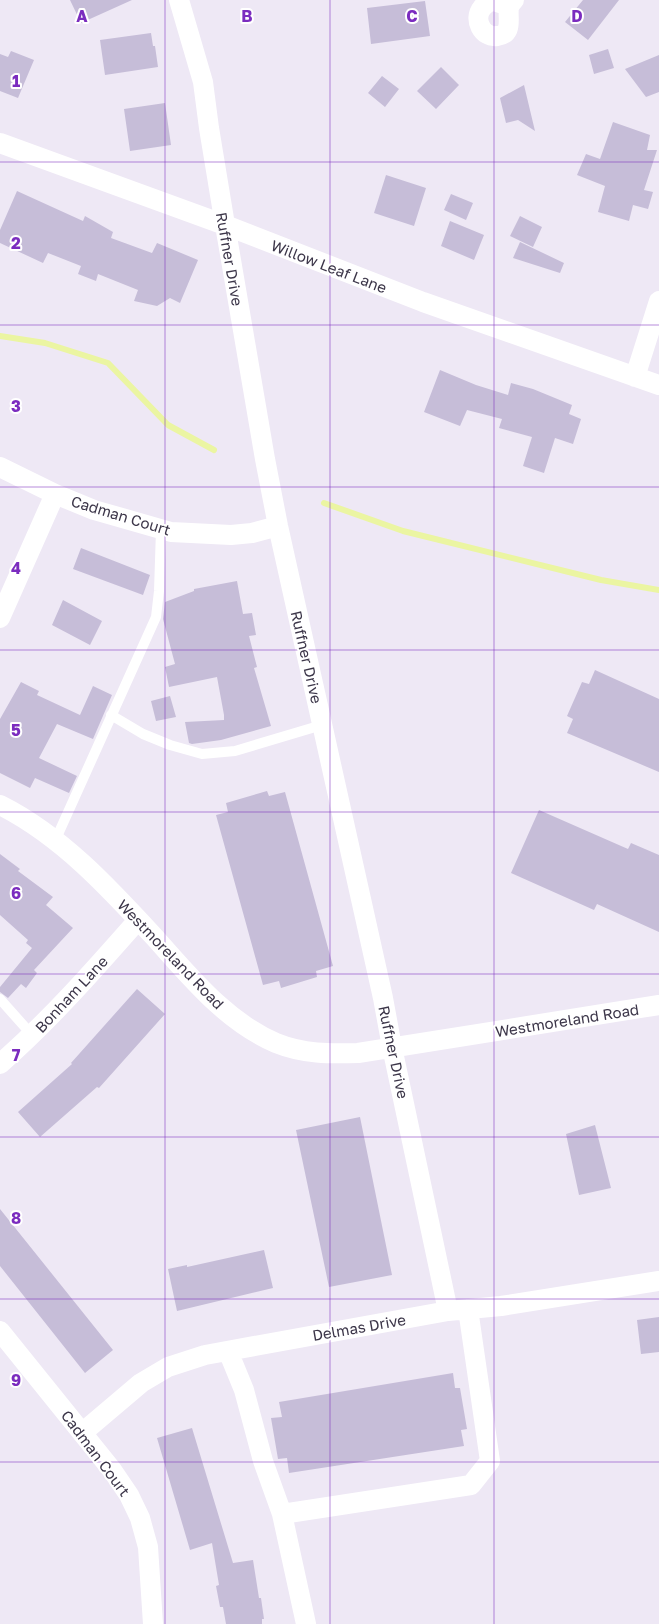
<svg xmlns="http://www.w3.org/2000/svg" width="659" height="1624" viewBox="0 0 659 1624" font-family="'Golos Text',sans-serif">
<rect width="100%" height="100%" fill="#eee8f5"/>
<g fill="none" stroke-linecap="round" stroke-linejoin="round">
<path stroke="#ebf5a2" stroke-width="6" d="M0,336l45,7 63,20 60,62 46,25
M324,503l79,28 198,49 58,10"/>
</g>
<path fill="#c6bdd8" d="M70,0h62l-51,23z
M583,0h36l-31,40 -23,-18z
M425,1l5,35 -59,8 -4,-36z
M151,33l2,13h2l3,21 -53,8 -5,-35z
M608,49l6,19 -20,6 -5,-19z
M11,51l23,9 -16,38 -18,-7v-37l8,3z
M659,55v37l-13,5 -21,-28z
M441,67l18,18 -23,24 -19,-18z
M382,76l17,13 -14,18 -17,-14z
M524,85l11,46 -17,-11 -12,3 -6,-25z
M165,103l6,42 -41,6 -6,-42z
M613,122l37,13 -3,15h10l-13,40 9,2 -5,17 -15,-4 -4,16 -31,-9 7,-26 -28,-11 9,-21 14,5z
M386,175l40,13 -12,38 -40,-13z
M17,191l66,30 2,-5 28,16 -2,6 41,15 5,-10 41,17 -18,43 -10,-5 -13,8 -23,-5 4,-11 -40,-16 -2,7 -18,-7 3,-8 -33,-13 -5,10 -43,-20v-13z
M451,194l22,9 -7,17 -22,-10z
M520,216l22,11 -9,20 -23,-11z
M450,221l34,14 -10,25 -33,-14z
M520,242l44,21 -4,10 -47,-15z
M440,370l36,15 32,10 3,-12 22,6 39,16 -3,9 12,5 -8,25 -18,-6 -11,35 -21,-7 9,-29 -33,-9 3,-9 -35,-9 -7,16 -36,-14z
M81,548l69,27 -7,20 -70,-26z
M237,581l6,33 9,-1 4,22 -7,1 8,31 -3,1 17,58 -50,14 -29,4 -3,-1 -4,-21 39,-2v-5l-7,-38 -48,10 -4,-20 10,-3 -12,-45 2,-17 29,-11v-2z
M63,600l39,21 -12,24 -38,-20z
M595,670l64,29v73l-92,-39 6,-14 -6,-3 15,-34 7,2z
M21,682l18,9 -2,4 43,20 13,-29 19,9 -19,44 -36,-15 -18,34 38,18 -8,17 -34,-15 -5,10 -30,-15v-54z
M170,696l6,21 -20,4 -5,-20z
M267,791l2,5 16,-4 48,174 -17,5 1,6 -36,11 -2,-7 -16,4 -47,-170 12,-3 -2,-9z
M539,810l89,39 3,-6 28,12v77l-62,-28 -3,6 -83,-37z
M0,854l20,15 -2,2 35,26 -7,8 27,23 -39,42 3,3 -11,15 -5,-4 -13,14 -8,-6v-5l32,-39 -6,-5 2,-3 -28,-25z
M137,989l28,25 -66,74 -2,-1 -57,50 -22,-25 54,-48 -1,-1z
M360,1117l32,158 -63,12 -33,-157z
M595,1125l16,63 -32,7 -13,-61z
M0,1209l113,141 -28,23 -85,-107z
M264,1250l9,38 -96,23 -9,-42 19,-4v2z
M659,1317v35l-18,2 -4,-34z
M453,1373l2,15h5l7,41 -6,1 3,16 -175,27 -2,-15 -9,1 -7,-41 11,-1 -3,-15z
M192,1428l41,135 20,-3 6,38h2l3,21h-2v5h-36l-3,-17h-3l-4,-21 3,-1 -7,-42 -22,7 -33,-112z"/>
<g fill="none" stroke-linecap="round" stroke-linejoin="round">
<path stroke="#fff" stroke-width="10" d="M111,715l32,19 27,11 32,9 33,-3 87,-26
M55,841l101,-224 3,-26 2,-61
M0,999l32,36"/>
<path stroke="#fff" stroke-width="20" d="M179,0l24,82 6,46 16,97 40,234 13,67 105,472 9,49 56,264
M509,6l-18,-6c-3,3 -7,5 -9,8 -9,11 0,30 15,28 17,-2 10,-18 12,-29 1,-2 3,-5 5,-7
M0,143l225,82 198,77 236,83
M635,377l24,-76
M0,467l55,27 39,16 77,22 60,3 21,-2 26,-7
M0,618l55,-124
M0,805c62,31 111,85 157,135 35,39 70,82 119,103 27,11 54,11 82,10l301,-48
M0,1064c50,-44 94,-94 138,-144
M0,1331l112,139 17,25 11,23 8,29 5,77
M228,1351l16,39 19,71 19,53 24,110
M82,1433l59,-50 27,-16 37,-12 243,-44 53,-5 158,-25
M282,1514l189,-29 19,-24 -22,-152"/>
</g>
<path fill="none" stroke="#7b2cbf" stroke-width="1" stroke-opacity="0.55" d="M165,0v1624M330,0v1624M494,0v1624M0,162h659M0,325h659M0,487h659M0,650h659M0,812h659M0,974h659M0,1137h659M0,1299h659M0,1462h659"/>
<g text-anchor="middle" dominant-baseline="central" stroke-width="4" stroke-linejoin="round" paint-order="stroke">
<g font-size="15" fill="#3c3649" stroke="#fff">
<text transform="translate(230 259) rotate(80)">Ruffner Drive</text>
<text transform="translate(329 266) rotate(21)">Willow Leaf Lane</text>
<text transform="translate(121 515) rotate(17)">Cadman Court</text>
<text transform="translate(307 657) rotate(77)">Ruffner Drive</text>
<text transform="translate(171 954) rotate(46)">Westmoreland Road</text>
<text transform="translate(71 994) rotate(-47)">Bonham Lane</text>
<text transform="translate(567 1020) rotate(-9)">Westmoreland Road</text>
<text transform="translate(394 1052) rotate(78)">Ruffner Drive</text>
<text transform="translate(359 1327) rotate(-10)">Delmas Drive</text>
<text transform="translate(96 1453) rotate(53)">Cadman Court</text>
</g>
</g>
<g font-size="16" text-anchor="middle" font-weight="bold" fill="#7b2cbf" stroke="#fff" stroke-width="4" stroke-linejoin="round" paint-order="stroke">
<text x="82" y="22">A</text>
<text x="247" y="22">B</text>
<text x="412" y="22">C</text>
<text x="577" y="22">D</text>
<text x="16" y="87">1</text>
<text x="16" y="249">2</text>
<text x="16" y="412">3</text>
<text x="16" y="574">4</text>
<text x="16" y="736">5</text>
<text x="16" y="899">6</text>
<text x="16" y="1061">7</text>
<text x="16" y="1224">8</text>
<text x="16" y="1386">9</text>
</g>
</svg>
